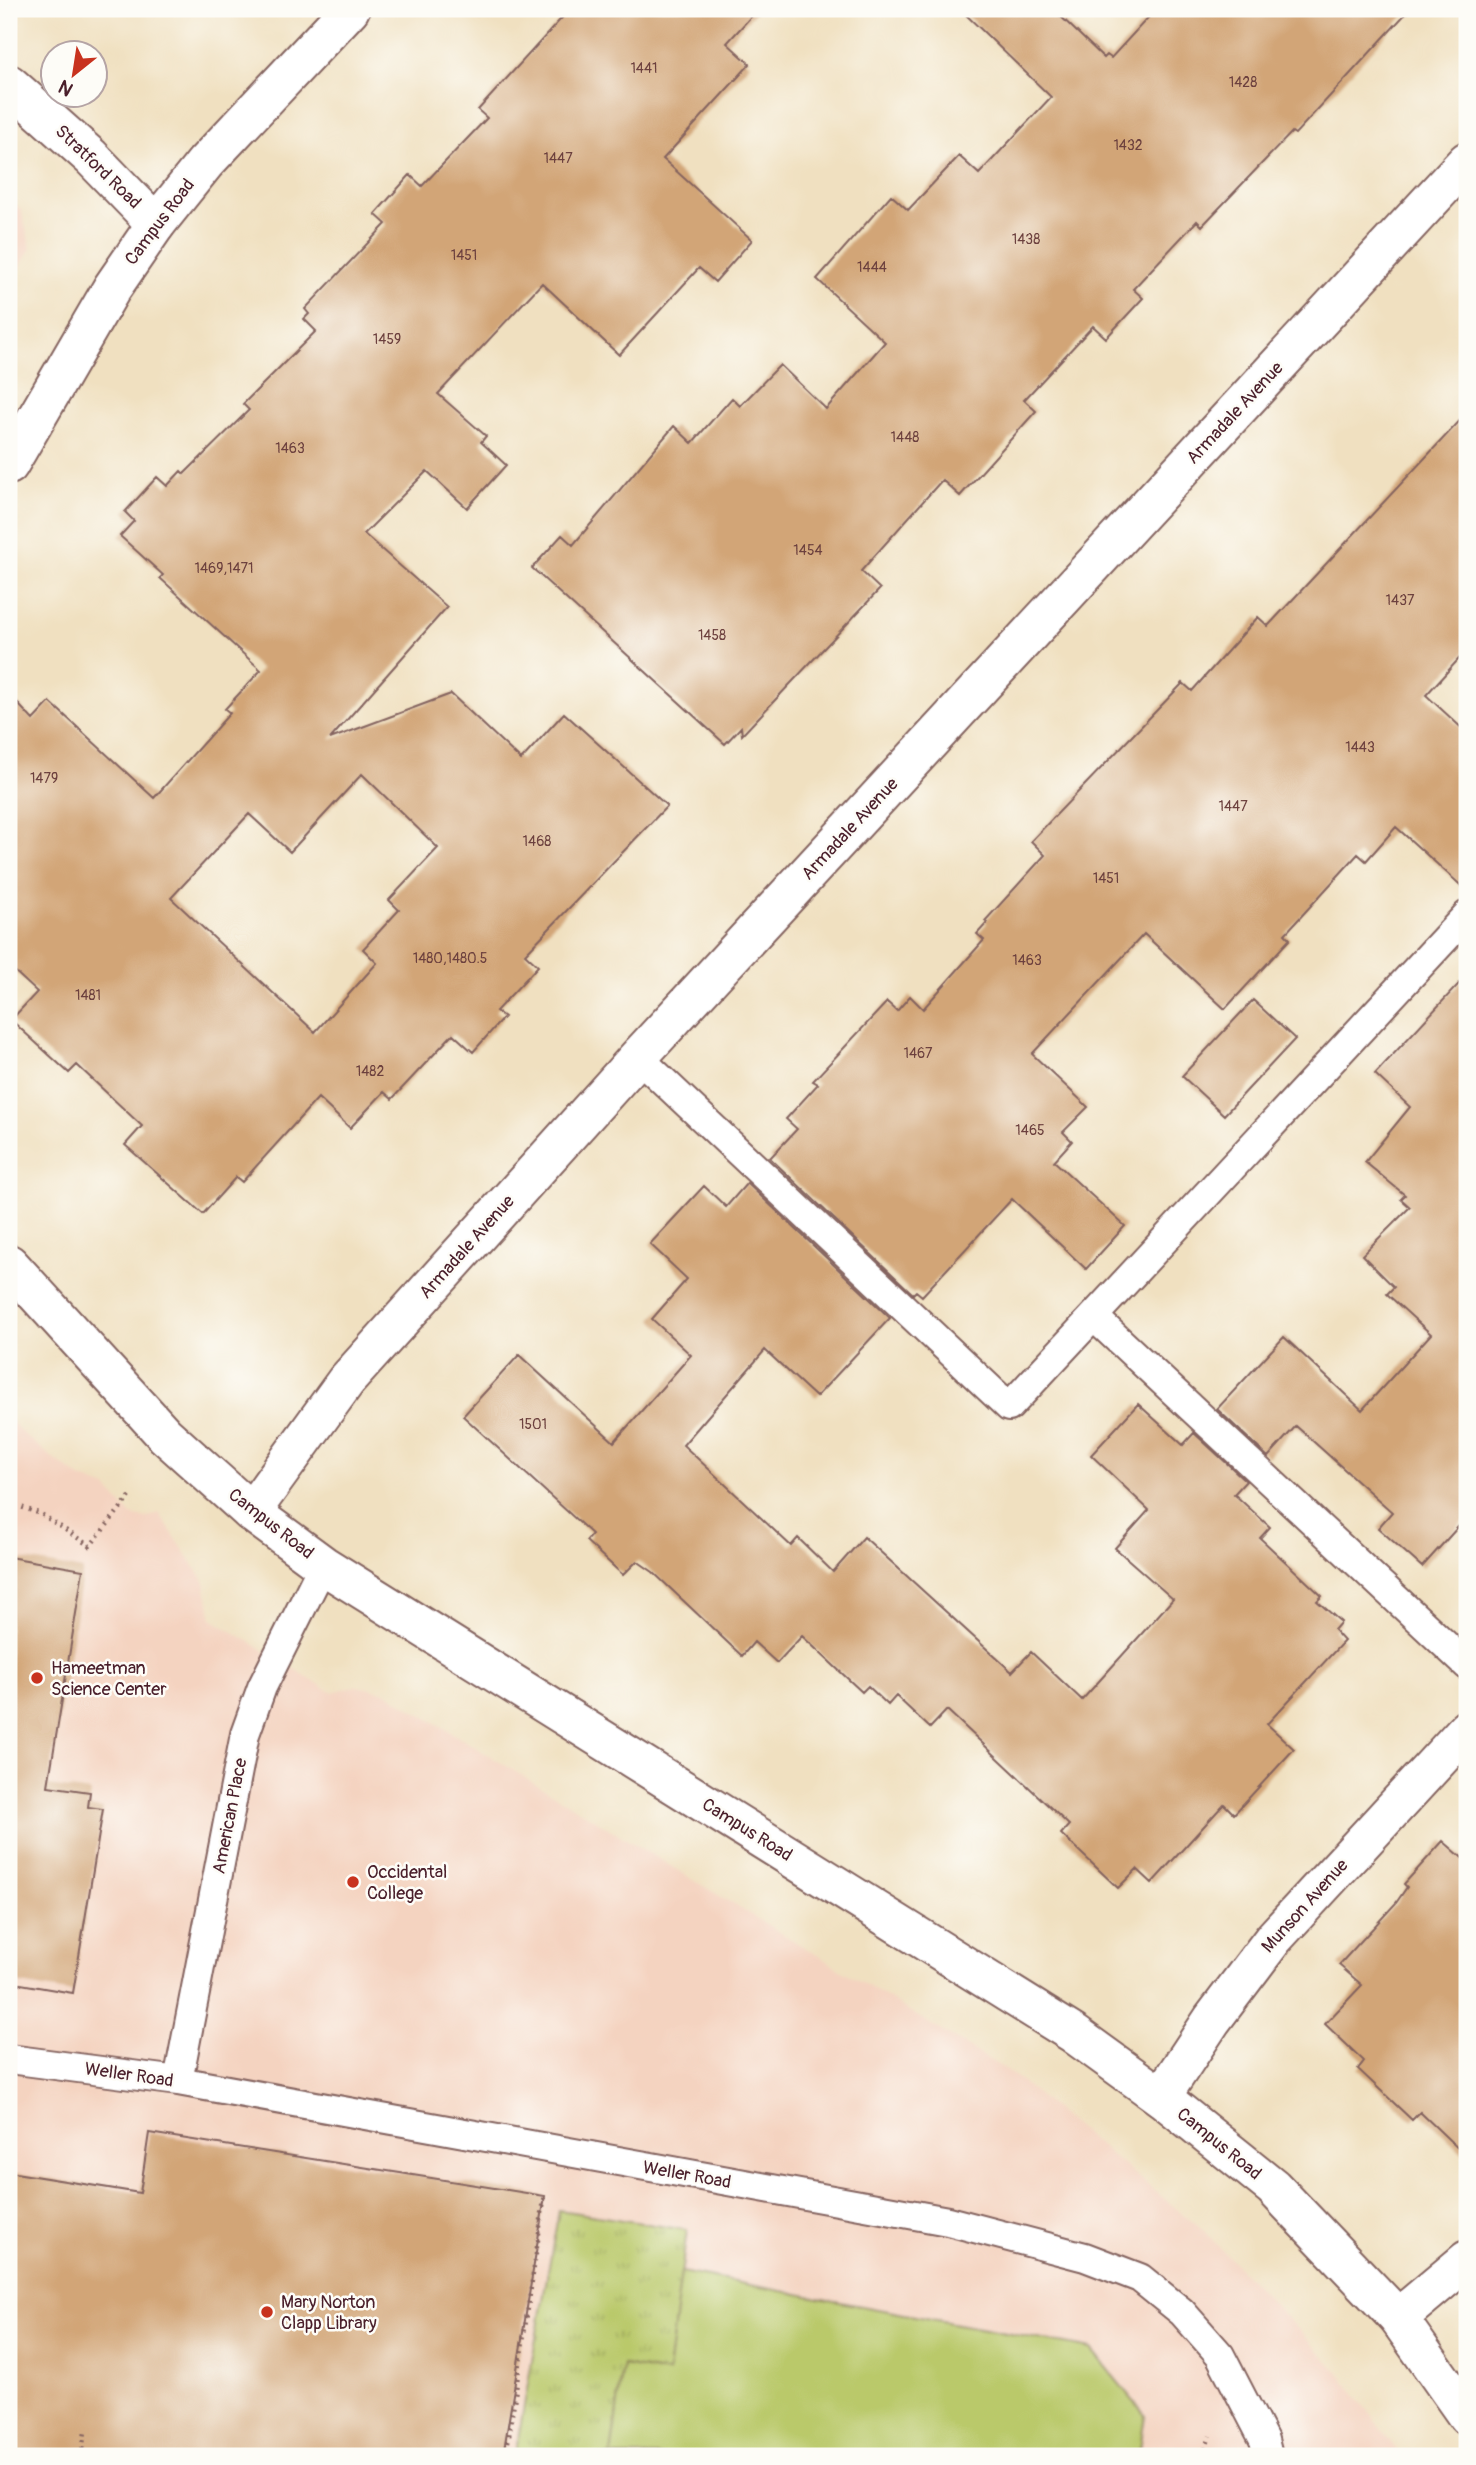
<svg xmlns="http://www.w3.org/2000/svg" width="1476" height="2465" viewBox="0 0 1476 2465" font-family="Pangolin,sans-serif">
<defs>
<pattern id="grass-tufts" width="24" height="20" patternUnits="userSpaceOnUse" patternTransform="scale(1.75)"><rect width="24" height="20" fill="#bac96b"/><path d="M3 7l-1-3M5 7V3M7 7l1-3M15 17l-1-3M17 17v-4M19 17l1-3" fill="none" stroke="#a1ac5d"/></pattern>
</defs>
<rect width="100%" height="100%" fill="#fdfcf7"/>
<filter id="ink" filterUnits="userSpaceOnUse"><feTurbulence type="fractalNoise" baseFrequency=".0143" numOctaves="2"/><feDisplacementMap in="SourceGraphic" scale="14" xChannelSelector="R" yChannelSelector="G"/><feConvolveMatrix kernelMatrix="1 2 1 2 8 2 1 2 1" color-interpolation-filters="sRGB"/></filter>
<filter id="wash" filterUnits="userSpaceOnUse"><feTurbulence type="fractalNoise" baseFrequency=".00686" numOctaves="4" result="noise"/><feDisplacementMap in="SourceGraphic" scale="28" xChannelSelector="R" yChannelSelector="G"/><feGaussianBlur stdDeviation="1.57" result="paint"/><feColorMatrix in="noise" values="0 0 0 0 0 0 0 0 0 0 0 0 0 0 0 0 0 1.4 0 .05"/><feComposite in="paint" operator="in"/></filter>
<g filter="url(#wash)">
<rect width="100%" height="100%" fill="#f0e0c0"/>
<path fill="#f4d3c0" d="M9,198l12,12 10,38 -22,38z
M9,1418l12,14 34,28 27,19 25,9 24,27 15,3 13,-5 46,69 7,37 120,73 24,-6 27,5 626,381 196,160 133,139 63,85h-1392z"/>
<path fill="url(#grass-tufts)" stroke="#82744b" stroke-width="2" d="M559,2210l128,20 -19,143 -45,-8 -12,91h-96z"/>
<path fill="#bac96b" stroke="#82744b" stroke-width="2" d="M681,2272l410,77 54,66 -6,41h-528l12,-91 45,8z"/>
<g id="blocks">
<path fill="#d2a577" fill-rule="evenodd" d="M570,9h188l-31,34 23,21 -87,95 89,81 -37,42 -16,-14 -80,87 -77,-72 -104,111 48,42 -5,6 25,23 -39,43 -40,-37 -63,63 83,73 -117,132 121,-45 70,66 43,-47 103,93 -142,148 13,12 -42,45 8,6 -31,35 -20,-18 -61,65 -8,-7 -34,36 -32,-30 -76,84 -6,-5 -33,37 -78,-69 17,-19 -65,-61 -8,8 -58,-53 26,-28 -28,-26v-272l24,26 17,-18 104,96 76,-85 -5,-4 36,-39 -101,-92 3,-3 -43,-39 14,-15 -9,-9 32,-35 10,9 14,-15 3,3 65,-64 -6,-6 73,-73 -12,-12 5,-5 -4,-5 81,-85 -11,-10 35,-39 12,11 65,-68 -9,-8zM362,774l76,74 -49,52 10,10 -36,39 14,14 -62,69 -144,-134 78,-84 41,38z
M960,9h93l51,49 3,-3 4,3 45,-49h254l-115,125 -3,-2 -90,94 -5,-5 -64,68 10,9 -37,40 -13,-12 -69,74 12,11 -76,85 -18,-16 -81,91 19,18 -138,146 -1,-8 -16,17 -193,-176 30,-33 11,10 101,-119 18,17 40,-45 8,8 40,-41 46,44 59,-67 -68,-63 74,-84 17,15 51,-54 20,18 72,-77z
M1467,413v237l-41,45 41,38v158l-71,-64 -30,34 -8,-7 -73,80 5,5 -65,70 -81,-75 -112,120 56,53 -25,25 9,9 -18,20 71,65 -39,43 -74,-70 -90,97 -6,-5 -3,3 -143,-136 27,-29 -11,-10 32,-35 -5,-3 74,-79 10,9 13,-15 13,13 61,-69 -7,-6 10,-11 -2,-2 60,-66 -14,-14 152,-158 9,8 66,-74 10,9z
M1467,975v542l-45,50 -44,-39 14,-16 -96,-86 -28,31 -51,-48 67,-72 78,73 69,-76 -44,-40 7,-7 -32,-32 48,-48 -9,-8 4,-4 -40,-33 45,-55 -35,-33z
M1253,1000l42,39 -71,76 -42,-39z
M747,1183l143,135 -74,79 -51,-47 -82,95 108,101 7,-8 35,34 31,-35 148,135 19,-20 51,48 91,-101 -58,-51 34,-38 -58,-55 47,-51 45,41 11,-12 52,48 -12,13 36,33 -10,11 62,58 -5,5 24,21 -7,8 10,11 -77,83 27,25 -60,65 -10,-10 -72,79 -15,-14 -19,19 -57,-54 8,-9 -122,-115 -17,18 -34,-32 -8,9 -20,-19 -6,6 -60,-56 -25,27 -23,-21 -12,14 -89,-84 -16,-11 -14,14 -37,-34 6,-7 -129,-118 56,-61 95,87 77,-87 -39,-36 35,-40 -37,-35 54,-58 22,21z
M9,1557l74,13 -35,216 42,6 -2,15 15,2 -30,184 -64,-11z
M1443,1841l24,21v295l-47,-45 -8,8 -54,-51 6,-8 -39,-37 37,-39 -23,-20 57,-62 11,-16 -3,-3z
M149,2133l396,63 -42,260h-494v-284l131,21z"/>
</g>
</g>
<g filter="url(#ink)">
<use href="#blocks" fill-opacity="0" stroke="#84635f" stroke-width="2"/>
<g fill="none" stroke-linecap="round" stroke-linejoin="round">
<g stroke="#84635f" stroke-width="32">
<path id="service" d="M638,1057l371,350 458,-492
M1094,1317l373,348
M9,2059l169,22 770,140 137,36 55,21 42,34 38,43 44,85 4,16
M178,2081l67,-347 17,-47 61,-122"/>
</g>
<g stroke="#84635f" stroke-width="42">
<path id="minor" d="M9,84l82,73 65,67 49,-61 145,-154
M251,1512l95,-131 292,-324 829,-896
M1161,2097l51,-77 62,-82 193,-209
M1398,2318l69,-58"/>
</g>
<g stroke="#84635f" stroke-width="42">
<path id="tertiary" d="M9,465l103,-177 44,-64
M9,1264l156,171 86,77 72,53 751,469 87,63 112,90 125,131 69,98"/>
</g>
<path stroke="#84635f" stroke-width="4.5" stroke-dasharray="2 5" stroke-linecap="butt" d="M9,1503l32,11 49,32 42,-52
M81,2456l4,-24
M506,2456l39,-263
M1203,2456l7,-20"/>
<use href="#service" stroke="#fff" stroke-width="28"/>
<use href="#minor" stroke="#fff" stroke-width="38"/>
<use href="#tertiary" stroke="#fff" stroke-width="38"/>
</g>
</g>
<g fill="#c8321e" stroke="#fdfcf7" stroke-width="2.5">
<circle cx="37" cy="1678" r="7"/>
<circle cx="353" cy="1882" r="7"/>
<circle cx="267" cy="2312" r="7"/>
</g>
<g text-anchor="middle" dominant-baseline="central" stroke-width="5" stroke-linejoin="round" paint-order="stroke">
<g font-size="14" fill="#6c403e">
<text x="644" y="68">1441</text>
<text x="1243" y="82">1428</text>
<text x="1128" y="145">1432</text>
<text x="558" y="158">1447</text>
<text x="1026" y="239">1438</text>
<text x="464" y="255">1451</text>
<text x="872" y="267">1444</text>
<text x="387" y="339">1459</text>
<text x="905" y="437">1448</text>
<text x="290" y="448">1463</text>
<text x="808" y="550">1454</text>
<text x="224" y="568">1469,1471</text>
<text x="1400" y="600">1437</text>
<text x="712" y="635">1458</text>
<text x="1360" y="747">1443</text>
<text x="44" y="778">1479</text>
<text x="1233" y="806">1447</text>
<text x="537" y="841">1468</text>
<text x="1106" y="878">1451</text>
<text x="450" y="958">1480,1480.5</text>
<text x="1027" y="960">1463</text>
<text x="88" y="995">1481</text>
<text x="918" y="1053">1467</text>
<text x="370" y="1071">1482</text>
<text x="1030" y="1130">1465</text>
<text x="533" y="1424">1501</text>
</g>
<g font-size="18" fill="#4a1f2b" stroke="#fdfcf7">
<text transform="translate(98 167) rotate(44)">Stratford Road</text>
<text transform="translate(160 222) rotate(-53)">Campus Road</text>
<text transform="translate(1235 413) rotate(-47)">Armadale Avenue</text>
<text transform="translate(850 829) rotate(-47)">Armadale Avenue</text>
<text transform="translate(467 1247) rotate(-48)">Armadale Avenue</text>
<text transform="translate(271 1524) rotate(38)">Campus Road</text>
<text transform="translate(230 1816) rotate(-79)">American Place</text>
<text transform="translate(747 1830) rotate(32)">Campus Road</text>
<text transform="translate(1305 1906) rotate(-48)">Munson Avenue</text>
<text transform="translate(129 2075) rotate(8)">Weller Road</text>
<text transform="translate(1219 2144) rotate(39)">Campus Road</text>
<text transform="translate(687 2175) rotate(10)">Weller Road</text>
</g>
<g font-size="18" fill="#4a1f2b" stroke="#fdfcf7" text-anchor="start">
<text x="51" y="1668">Hameetman<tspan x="51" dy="21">Science Center</tspan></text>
<text x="367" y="1872">Occidental<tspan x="367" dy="21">College</tspan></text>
<text x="281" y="2302">Mary Norton<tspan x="281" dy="21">Clapp Library</tspan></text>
</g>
</g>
<rect width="1476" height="2465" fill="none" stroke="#fdfcf7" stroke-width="35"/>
<g transform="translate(74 74) rotate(210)"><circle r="33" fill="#fdfcf7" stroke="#b5a4a5" stroke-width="2"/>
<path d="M0-5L12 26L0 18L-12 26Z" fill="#c8321e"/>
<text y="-10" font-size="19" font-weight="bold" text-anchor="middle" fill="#4a1f2b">N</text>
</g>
</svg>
